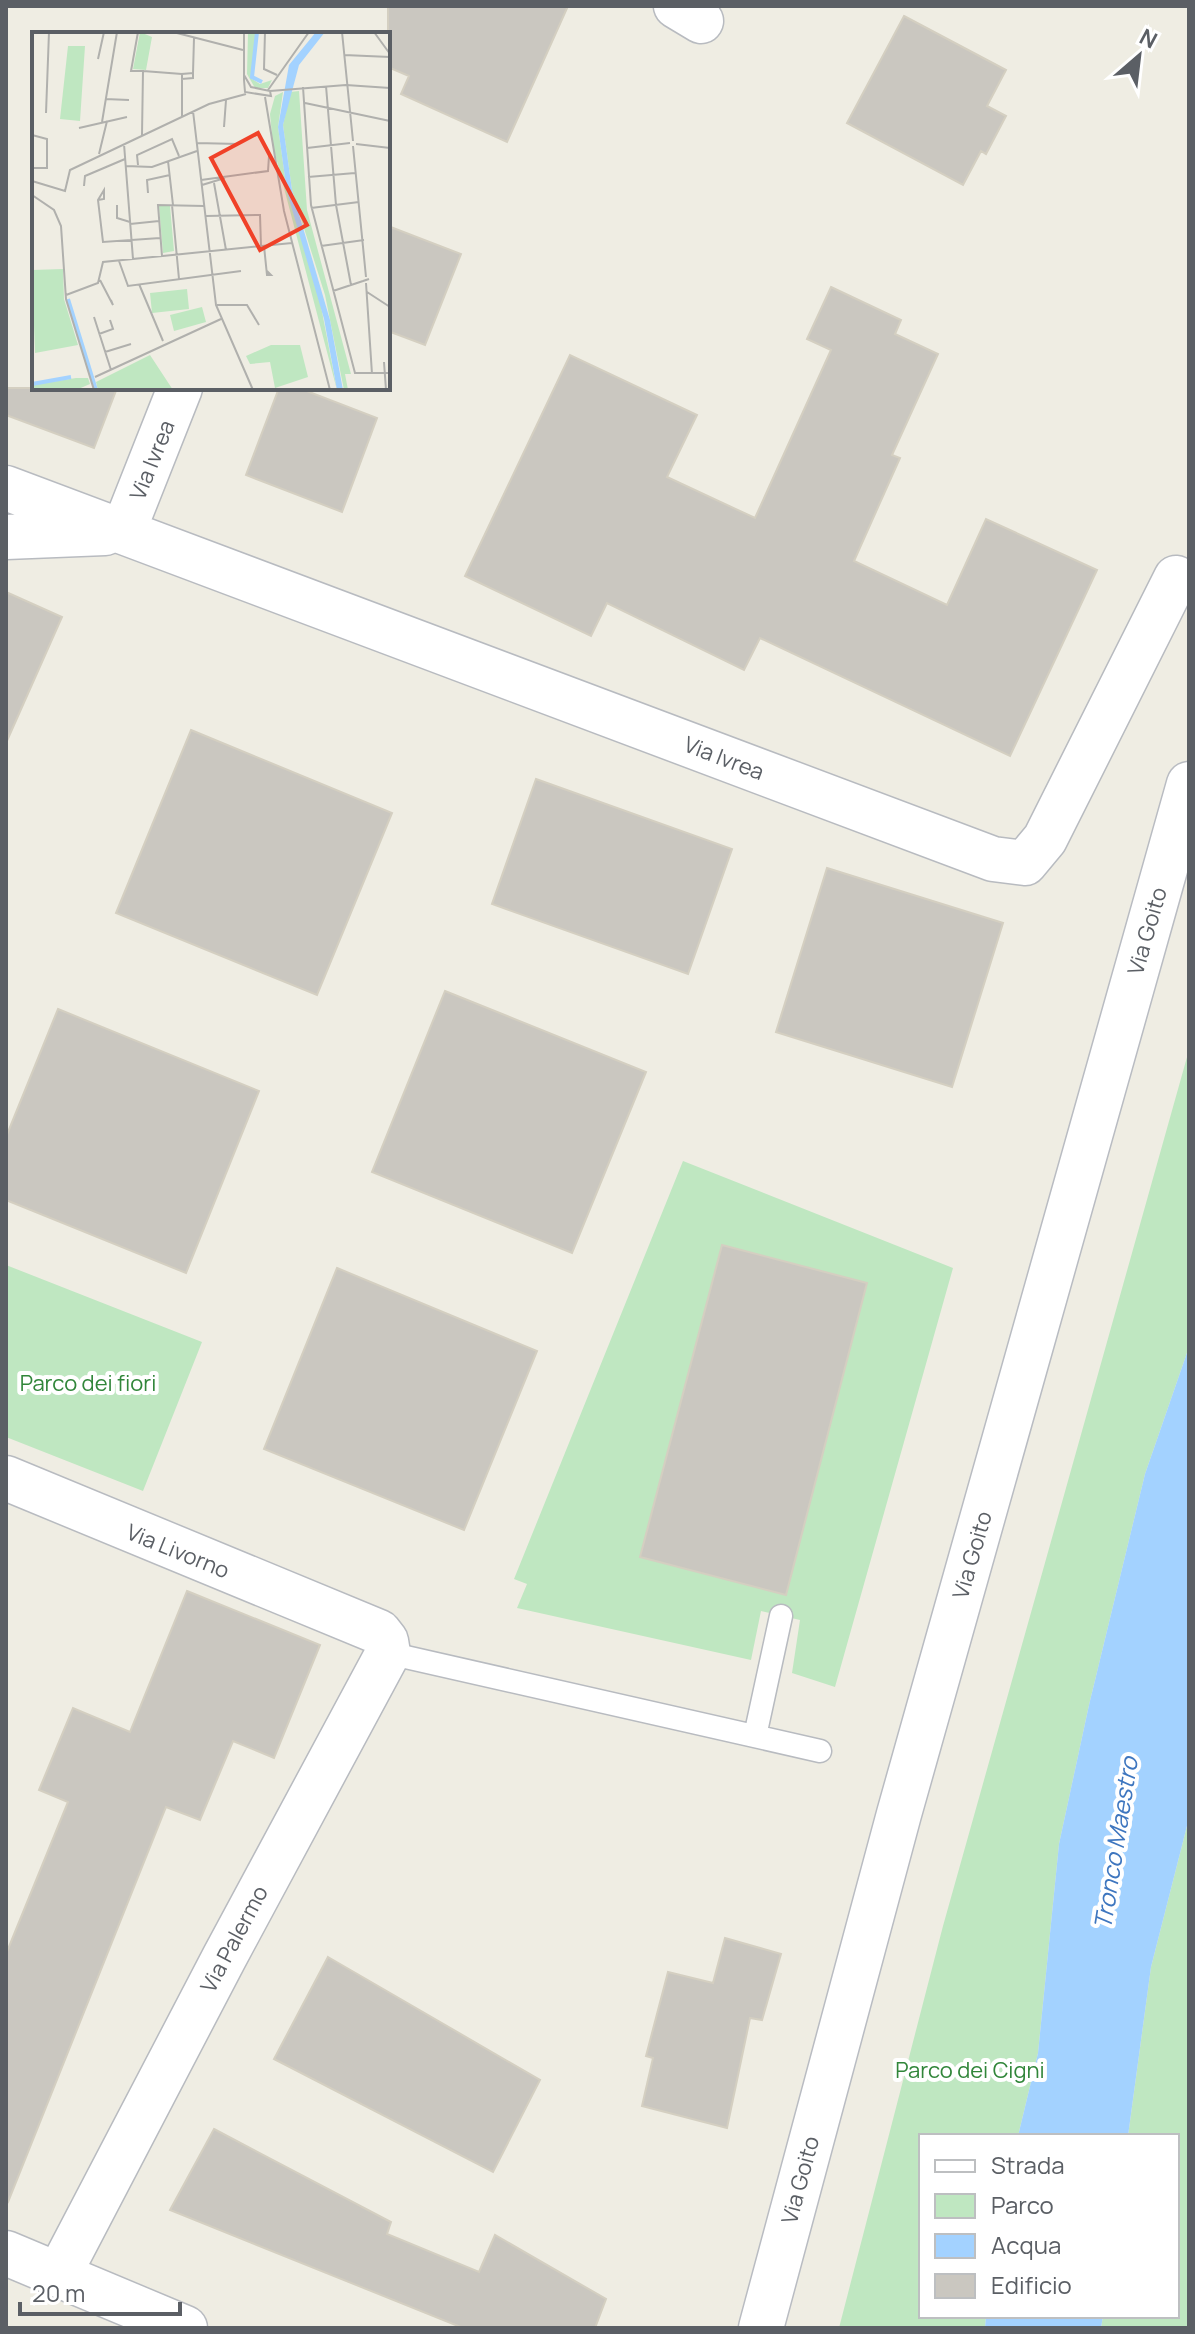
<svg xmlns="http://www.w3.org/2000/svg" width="1195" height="2334" viewBox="0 0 1195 2334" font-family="Manrope,sans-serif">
<rect width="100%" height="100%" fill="#efede3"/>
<path fill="#bfe7c1" d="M1189,1050v297l-44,127 -56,231 -30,139 -21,209 -20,83h-97v180h65l-1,12h-146l104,-402z
M683,1161l270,107 -118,419 -43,-14 8,-53 -39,-9 -10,49 -234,-52 10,-24 -13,-5z
M6,1265l196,77 -59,149 -137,-54z
M1189,1818v510h-88l2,-12h74v-180h-49l23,-169z"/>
<path fill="#a3d2ff" d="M1189,1347v471l-38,149 -23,169h-110l20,-83 21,-209 30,-139 56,-231z
M986,2316h117l-2,12h-116z"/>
<path fill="#cac7c0" stroke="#d4cfc1" stroke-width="2" d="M388,6h180l-61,136 -106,-48 8,-18 -21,-9z
M904,16l102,54 -19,36 19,10 -20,38 -5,-3 -18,34 -116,-62z
M388,226l73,28 -36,91 -37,-14z
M831,287l70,33 -6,14 43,20 -46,101 8,3 -46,103 93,44 39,-86 111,51 -87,186 -250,-118 -16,32 -137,-67 -16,33 -126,-60 105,-221 127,60 -30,62 88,41 76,-168 -24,-11z
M6,388h111l-23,60 -88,-33z
M279,388h20l78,30 -35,94 -96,-37z
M6,592l56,25 -56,126z
M191,730l201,83 -75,182 -201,-82z
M536,779l196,70 -44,125 -196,-70z
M827,868l176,55 -51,164 -176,-55z
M445,991l201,81 -74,181 -200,-81z
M58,1009l201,82 -73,182 -180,-73v-63z
M722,1245l145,38 -81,312 -146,-38z
M337,1268l200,83 -73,179 -200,-81z
M187,1591l133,54 -46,113 -41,-17 -33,79 -34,-13 -158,395 -2,-1v-247l62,-152 -29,-12 34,-82 57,24z
M725,1938l56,16 -19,66 -12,-2 -23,110 -85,-22 11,-48 -7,-2 22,-84 45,11z
M328,1957l212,123 -47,92 -219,-113z
M214,2129l177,93 -4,12 92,38 16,-37 111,64 -11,29h-132l-293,-118z"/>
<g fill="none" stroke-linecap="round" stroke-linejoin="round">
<g stroke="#b8bbc0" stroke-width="25">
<path id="lane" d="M388,1653l432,98
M755,1736l26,-120"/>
</g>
<g stroke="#b8bbc0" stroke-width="47">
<path id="street" d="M676,6l25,15
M6,488l987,371 32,4 20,-24 131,-261
M123,532l57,-144
M6,537l99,-4
M6,1478l373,154 7,9 2,12 -164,305 -165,316
M6,2253l179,75"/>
</g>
<g stroke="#b9bcc2" stroke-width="47">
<path id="secondary" d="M761,2328l138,-514 290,-1030"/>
</g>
<use href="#lane" stroke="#fff" stroke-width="22"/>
<use href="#street" stroke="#fff" stroke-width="44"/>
<use href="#secondary" stroke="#fff" stroke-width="44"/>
</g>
<g text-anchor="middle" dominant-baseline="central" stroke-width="8" stroke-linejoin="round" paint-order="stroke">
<g font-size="22" fill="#5b5f65" stroke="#fff">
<text transform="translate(152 460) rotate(-68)">Via Ivrea</text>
<text transform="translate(724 758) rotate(21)">Via Ivrea</text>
<text transform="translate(1147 931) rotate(-74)">Via Goito</text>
<text transform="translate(178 1551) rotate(22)">Via Livorno</text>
<text transform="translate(972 1555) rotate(-74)">Via Goito</text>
<text transform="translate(234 1939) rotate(-62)">Via Palermo</text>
<text transform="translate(800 2180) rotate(-75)">Via Goito</text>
</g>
<g font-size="22" fill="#31863a" stroke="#fff">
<text x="88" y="1383">Parco dei fiori</text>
<text x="970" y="2070">Parco dei Cigni</text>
</g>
<g font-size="24" font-style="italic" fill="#3e76bf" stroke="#fff">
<text transform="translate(1115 1843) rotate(-81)">Tronco Maestro</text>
</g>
</g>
<g transform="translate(32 32)">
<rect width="358" height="358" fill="#efede3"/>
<path d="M108,0l12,5 -6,33 -13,-1zM216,0h8l-4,47 8,5 12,-4 -4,8h-13l-8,-14zM36,14h17l-5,75 -20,-2zM267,59l8,119 44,164h-6l3,16h-4l-19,-95 -33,-105 -9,-65 7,-33zM251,60l-5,35 7,50 34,119 18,94 -64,-244 -3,-32 5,-18zM127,174h11l4,45 -11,2zM31,237l1,30 14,46 -43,8 -3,-83zM155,257l2,20 -37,4 -2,-20zM170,275l4,15 -32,9 -4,-16zM239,313h29l8,32 -33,11 -5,-26 -20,2 -4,-8zM118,323l23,35h-75l-2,-8zM44,346h12l2,6 -14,6h-44v-5z" fill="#bfe7c1"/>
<path d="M284,0h9l-26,33 -16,60 9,65 38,130 13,70h-6l-13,-71 -37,-127 -9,-65 11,-62z" fill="#a3d2ff"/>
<path fill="none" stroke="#a3d2ff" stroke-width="4" d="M225,0l-5,45 10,5M36,267l28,91M0,352l39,-7"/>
<path fill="none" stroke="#b0b0ad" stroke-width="2" d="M106,0l-7,39h12l-1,64M141,0l70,18M212,0v48l1,12 26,4 -1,-5 -19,-4 -7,-12M233,0l-1,37 13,6M310,0l11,109M342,0l16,22M312,23l46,2M66,27l6,-27M111,39l39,3M161,41l1,-35M161,41v5l-11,1v-5zM294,54l10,119 15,80M271,55l8,118 44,168h35M236,58l41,-58M238,59l76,-6 44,3M233,65l19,114 46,179M73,67l24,1M273,71l85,18M161,79l23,194 37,85M14,81l3,-81M150,84v-37M70,90l15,-90M192,95l2,-27M47,96l48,-11M0,103l15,4v29h-15M164,111l43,1M92,112l9,115M324,112l34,4M321,114l13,131M275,116l43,-5M67,122l8,-33M136,129l5,44M106,133l-1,-10 35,-16 7,17M94,134l26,1 45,-16M276,145l47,-4M169,148l67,-9 1,-15M0,149l33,10 5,-21 139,-66 37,-10M182,151l12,67M170,153l23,-7M52,154l1,-10 40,-17M116,161l-1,-13 23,-5M0,163l22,15 7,16 5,73 28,91M66,168l6,-1v-9l-6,10 5,42 57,-4M85,173v13l13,4M140,173l7,74M279,176l48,-6M174,184l54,-1 1,31M98,192l29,-3M232,214l3,29h4l-4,-4M289,214l43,-6M130,224l-4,-51 46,1M87,229l9,25 113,-15M68,248l13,25 -2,-5M334,251l6,91M107,252l24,57M301,259l36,-12 -6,2M335,260l23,15M34,263l32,-12 5,-21 189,-19M185,273h30l12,20M62,285l17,53M67,302l14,-5 -3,-9M73,320l26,-8M352,330l2,28M63,345l126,-58"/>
<path fill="#f04128" fill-opacity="0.15" stroke="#f04128" stroke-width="4" d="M226,101l49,92 -47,25 -49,-92z"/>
<rect width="358" height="358" fill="none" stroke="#5b5f65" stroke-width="4"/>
</g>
<rect width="1195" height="2334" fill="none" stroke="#5b5f65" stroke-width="16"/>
<rect x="919" y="2134" width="260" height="184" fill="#ffffff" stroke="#bdbfc1" stroke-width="2"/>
<rect x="935" y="2160" width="40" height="12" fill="#ffffff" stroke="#bdbfc1" stroke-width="2"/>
<text x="991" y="2174" font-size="24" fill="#5b5f65">Strada</text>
<rect x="935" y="2194" width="40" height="24" fill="#bfe7c1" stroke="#bdbfc1" stroke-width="2"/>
<text x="991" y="2214" font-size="24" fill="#5b5f65">Parco</text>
<rect x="935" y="2234" width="40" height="24" fill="#a3d2ff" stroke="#bdbfc1" stroke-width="2"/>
<text x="991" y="2254" font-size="24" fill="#5b5f65">Acqua</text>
<rect x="935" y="2274" width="40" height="24" fill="#cac7c0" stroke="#bdbfc1" stroke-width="2"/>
<text x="991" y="2294" font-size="24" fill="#5b5f65">Edificio</text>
<g transform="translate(1139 56) rotate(28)" stroke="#ffffff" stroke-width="6" paint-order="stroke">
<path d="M0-6L14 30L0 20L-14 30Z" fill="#5b5f65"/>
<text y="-12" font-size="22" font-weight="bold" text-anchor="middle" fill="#5b5f65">N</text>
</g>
<path d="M20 2302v12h160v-12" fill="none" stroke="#5b5f65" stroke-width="4"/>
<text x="32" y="2302" font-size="24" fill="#5b5f65" stroke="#ffffff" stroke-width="6" paint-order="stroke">20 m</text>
</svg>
